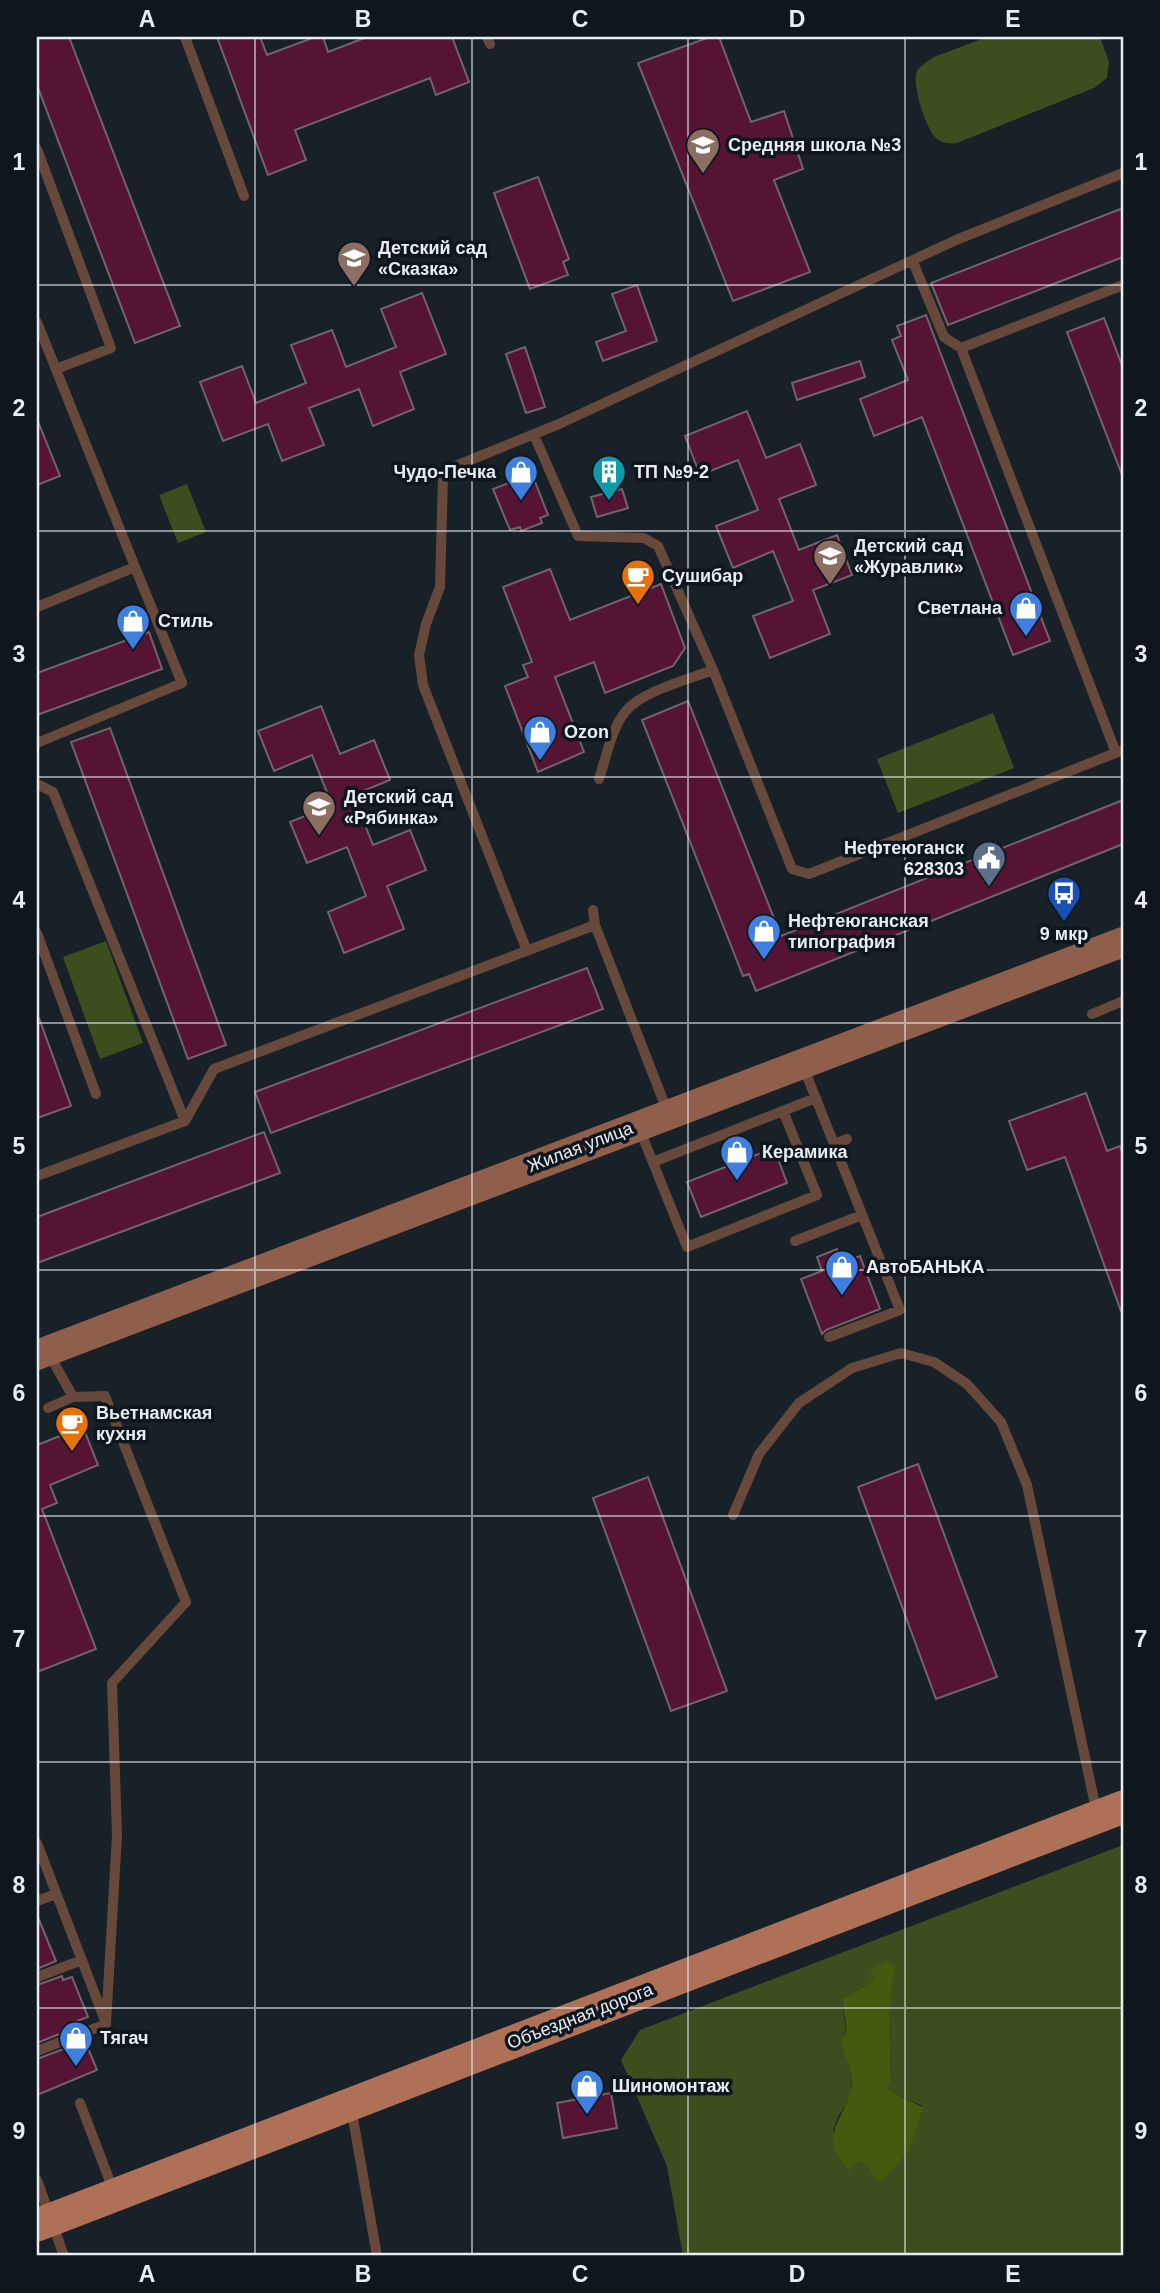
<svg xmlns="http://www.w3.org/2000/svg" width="1160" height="2293" viewBox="0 0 1160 2293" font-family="Arial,sans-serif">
<rect width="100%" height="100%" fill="#182028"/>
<path fill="#3d4e1e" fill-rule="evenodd" d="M987,37h113l9,25 -2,16 -13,10 -137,55c-7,1 -15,0 -21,-5 -10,-9 -25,-55 -19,-67 4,-6 11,-10 17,-14z
M187,484l19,48 -28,11 -19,-48z
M993,713l21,55 -116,45 -21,-54z
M106,941l37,102 -43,16 -37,-102z
M1123,1845v411h-440l-16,-90 -46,-106 19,-30zM869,1970l22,14 -2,28 2,69 -5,6 7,6 30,13 -46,73 -13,-16 -5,-2 -26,-30 5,-14 12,-19 2,-20 -10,-37 4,-10 -4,-32 26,-15 6,-6z"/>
<path fill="#445b0f" d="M886,1962l9,3c-8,38 -5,77 -4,116l-4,6 6,6 30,14 -14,44 -28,31c-10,-5 -11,-18 -22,-21l-9,9c-39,-36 2,-55 2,-90 -1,-13 -9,-25 -10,-38 0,-7 2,-3 4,-10 1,-9 -3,-23 -4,-33l26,-15 6,-6 -5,-8z"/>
<path fill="#561434" stroke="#716469" stroke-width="2" d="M37,37h32l111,289 -45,17 -98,-258z
M217,37h43l7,18 48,-18h8l5,15 39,-15h85l17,45 -33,13 -6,-17 -135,52 11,30 -38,15z
M710,37h9l32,85 33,-11 19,58 -29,11 36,92 -77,29 -95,-238z
M538,177l31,82 -6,3 5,13 -38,14 -36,-96z
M1123,208v49l-175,68 -17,-42z
M637,285l20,56 -54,20 -7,-19 30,-11 -14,-37z
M422,293l24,61 -46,18 14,37 -41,17 -14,-37 -50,19 15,37 -42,16 -14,-37 -45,17 -23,-59 42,-16 14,37 50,-20 -15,-38 41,-15 14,37 50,-20 -15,-38z
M926,315l124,326 -37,14 -91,-238 -48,19 -14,-37 48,-19 -16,-40 9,-4 -4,-10z
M1104,318l19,50 -1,107 -55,-143z
M525,347l20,60 -19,6 -20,-59z
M860,361l5,16 -68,23 -5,-17z
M747,411l19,47 34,-14 16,41 -37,14 20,51 38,-15 15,40 -39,15 17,44 -60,24 -17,-42 40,-15 -20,-50 -40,17 -17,-42 42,-16 -20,-50 -38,15 -15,-39z
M37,419l23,57 -23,9z
M532,474l16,41 -8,3 2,5 -21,8 -1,-4 -10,3 -17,-41z
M622,489l6,19 -31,9 -6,-20z
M550,569l20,51 91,-36 24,64 -12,18 -68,27 -11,-31 -39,15 29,75 -46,20 -33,-86 23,-9 -5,-12 9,-3 -29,-75z
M149,632l13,37 -125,46v-42z
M688,701l93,235 342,-136v44l-367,147 -7,-17 -6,2 -101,-256z
M321,706l19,48 34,-14 16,40 -37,15 20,50 37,-15 16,40 -39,16 17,43 -60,24 -16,-41 38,-16 -19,-49 -40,16 -17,-41 42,-17 -20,-50 -38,16 -16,-40z
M110,728l116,317 -38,14 -117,-317z
M587,968l16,41 -332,124 -16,-41z
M37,1018h2l32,88 -34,12z
M1086,1093l21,58 13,-5 3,10v155h-2l-56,-154 -38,13 -18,-49z
M264,1132l16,41 -243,90v-46z
M774,1148l13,35 -86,34 -14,-35z
M837,1249l5,14 18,-7 20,53 -54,21 -4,4 -21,-55 21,-8 -5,-14z
M83,1427l15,38 -48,20 7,18 -15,6 54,140 -59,23v-227z
M918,1464l79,213 -61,22 -78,-212z
M648,1477l79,214 -56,20 -78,-213z
M37,1915l19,46 -19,8z
M62,1976l1,4 9,-3 16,40 -11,4 2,5 -42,17v-58z
M85,2041l12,29 -60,25v-36z
M611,2093l6,35 -54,10 -6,-35z"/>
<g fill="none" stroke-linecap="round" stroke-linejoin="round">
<path stroke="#67493c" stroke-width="10" d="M185,37l59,159
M487,37l3,7
M37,149l74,199 -55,21
M913,262l31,75 17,11
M37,322l98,245
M534,435l44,101 66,2 14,8 55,124 79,199 17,5 314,-124
M37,607l98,-40 47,116 -145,60
M1116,753l-155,-405 162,-63
M599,779c7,-21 12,-49 26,-67 15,-20 64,-33 88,-42
M37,784l16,8 132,329
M593,910l2,15
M37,933l59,161
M527,951l-104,-266 -4,-30 7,-31 14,-37 3,-111 10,-9 106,-43 397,-184 167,-67
M1092,1014l31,-13
M803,1066l97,244 -71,27
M639,1128l48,119 130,-52 -34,-84
M834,1144l13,-5
M653,1162l163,-64
M37,1176l148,-55 29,-52 381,-144 73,188
M795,1241l67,-26
M48,1408l25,-11 -25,-45
M733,1515l26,-61 40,-51 53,-35 49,-15 33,9 33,22 34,38 26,63 70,329
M37,1843l67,175
M37,1901l19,-7
M37,1977l45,-17
M37,2051l69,-27 11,-189 -5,-152 74,-81 -81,-206 -32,1
M80,2103l34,89
M351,2107l26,149
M37,2180l27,76"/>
<path stroke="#8f5f4c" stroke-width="30" d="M37,1355l1086,-413"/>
<path stroke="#ae7057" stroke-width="33" d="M37,2225l1086,-418"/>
</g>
<path fill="none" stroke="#e7edf2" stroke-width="2" stroke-opacity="0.55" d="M255,37v2219M472,37v2219M688,37v2219M905,37v2219M37,285h1086M37,531h1086M37,777h1086M37,1023h1086M37,1270h1086M37,1516h1086M37,1762h1086M37,2008h1086"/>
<defs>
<g id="school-pin" transform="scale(1.75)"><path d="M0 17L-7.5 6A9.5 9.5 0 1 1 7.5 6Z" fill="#8d6e63" stroke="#0f171e"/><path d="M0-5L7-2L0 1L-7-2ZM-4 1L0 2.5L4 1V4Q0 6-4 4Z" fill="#fff"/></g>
<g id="shop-pin" transform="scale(1.75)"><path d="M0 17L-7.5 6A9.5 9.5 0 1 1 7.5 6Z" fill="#3f7fe0" stroke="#0f171e"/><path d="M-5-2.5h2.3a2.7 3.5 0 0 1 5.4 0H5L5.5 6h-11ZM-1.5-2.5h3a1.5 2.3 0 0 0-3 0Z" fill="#fff"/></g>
<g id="building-pin" transform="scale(1.75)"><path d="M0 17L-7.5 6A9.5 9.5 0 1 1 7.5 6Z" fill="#0f9aa8" stroke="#0f171e"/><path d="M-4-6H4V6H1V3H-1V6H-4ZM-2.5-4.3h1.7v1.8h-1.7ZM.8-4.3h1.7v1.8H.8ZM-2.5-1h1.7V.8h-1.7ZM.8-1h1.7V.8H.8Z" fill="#fff"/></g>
<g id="cafe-pin" transform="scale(1.75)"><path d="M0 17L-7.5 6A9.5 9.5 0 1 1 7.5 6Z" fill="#e8710a" stroke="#0f171e"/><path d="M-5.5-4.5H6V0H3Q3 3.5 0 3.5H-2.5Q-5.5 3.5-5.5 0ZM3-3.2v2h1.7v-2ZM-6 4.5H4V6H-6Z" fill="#fff"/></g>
<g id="civic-pin" transform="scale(1.75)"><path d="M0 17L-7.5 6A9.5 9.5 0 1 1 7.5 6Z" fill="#5c6f8a" stroke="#0f171e"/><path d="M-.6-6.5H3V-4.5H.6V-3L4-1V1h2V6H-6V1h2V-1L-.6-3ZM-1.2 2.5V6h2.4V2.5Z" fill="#fff"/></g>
<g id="bus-pin" transform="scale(1.75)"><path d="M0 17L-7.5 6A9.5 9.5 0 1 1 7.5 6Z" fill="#1a4fb4" stroke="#0f171e"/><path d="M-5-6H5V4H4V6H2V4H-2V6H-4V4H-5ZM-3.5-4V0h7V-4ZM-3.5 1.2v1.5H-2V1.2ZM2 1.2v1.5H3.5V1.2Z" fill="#fff"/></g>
</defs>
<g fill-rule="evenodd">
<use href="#school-pin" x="703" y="145"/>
<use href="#school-pin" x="354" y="258"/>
<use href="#shop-pin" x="521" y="472"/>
<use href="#building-pin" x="609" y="472"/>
<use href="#school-pin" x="830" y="556"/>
<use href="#cafe-pin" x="638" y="576"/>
<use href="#shop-pin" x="1026" y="608"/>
<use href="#shop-pin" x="133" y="621"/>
<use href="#shop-pin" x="540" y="732"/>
<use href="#school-pin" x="319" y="807"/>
<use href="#civic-pin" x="989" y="858"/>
<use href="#bus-pin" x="1064" y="893"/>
<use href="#shop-pin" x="764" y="931"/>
<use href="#shop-pin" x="737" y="1152"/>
<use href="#shop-pin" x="842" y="1267"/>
<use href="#cafe-pin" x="72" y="1423"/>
<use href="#shop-pin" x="76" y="2038"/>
<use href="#shop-pin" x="587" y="2086"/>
</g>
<g text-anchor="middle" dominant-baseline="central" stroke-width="7" stroke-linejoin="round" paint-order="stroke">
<g font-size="18" font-weight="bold" fill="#e7edf2" stroke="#0f171e" text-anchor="start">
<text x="728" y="145">Средняя школа №3</text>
<text x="378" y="248">Детский сад<tspan x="378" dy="21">«Сказка»</tspan></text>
<text x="496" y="472" text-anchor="end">Чудо-Печка</text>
<text x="634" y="472">ТП №9-2</text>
<text x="854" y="546">Детский сад<tspan x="854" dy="21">«Журавлик»</tspan></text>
<text x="662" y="576">Сушибар</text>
<text x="1002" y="608" text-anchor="end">Светлана</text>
<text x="158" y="621">Стиль</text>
<text x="564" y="732">Ozon</text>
<text x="344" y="797">Детский сад<tspan x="344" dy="21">«Рябинка»</tspan></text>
<text x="964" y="848" text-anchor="end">Нефтеюганск<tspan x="964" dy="21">628303</tspan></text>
<text x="788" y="921">Нефтеюганская<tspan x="788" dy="21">типография</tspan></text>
<text x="1064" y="934" text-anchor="middle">9 мкр</text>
<text x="762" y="1152">Керамика</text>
<text x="866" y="1267">АвтоБАНЬКА</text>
<text x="96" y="1413">Вьетнамская<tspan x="96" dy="21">кухня</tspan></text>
<text x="100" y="2038">Тягач</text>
<text x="612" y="2086">Шиномонтаж</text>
</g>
<g font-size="18" fill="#e7edf2" stroke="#0f171e">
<text transform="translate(580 1147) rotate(-21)">Жилая улица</text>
<text transform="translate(580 2016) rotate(-21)">Объездная дорога</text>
</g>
</g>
<rect width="1160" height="2293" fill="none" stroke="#0f171e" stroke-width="77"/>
<rect x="38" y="38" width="1084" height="2216" fill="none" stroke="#e7edf2" stroke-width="2.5"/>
<g font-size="23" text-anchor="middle" font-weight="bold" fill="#e7edf2">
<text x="147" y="27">A</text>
<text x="363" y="27">B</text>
<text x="580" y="27">C</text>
<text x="797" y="27">D</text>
<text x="1013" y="27">E</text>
<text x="19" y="170">1</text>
<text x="1141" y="170">1</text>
<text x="19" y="416">2</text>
<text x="1141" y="416">2</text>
<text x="19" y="662">3</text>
<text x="1141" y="662">3</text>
<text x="19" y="908">4</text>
<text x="1141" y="908">4</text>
<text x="19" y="1154">5</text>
<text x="1141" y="1154">5</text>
<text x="19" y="1401">6</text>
<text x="1141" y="1401">6</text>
<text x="19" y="1647">7</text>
<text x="1141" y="1647">7</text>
<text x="19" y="1893">8</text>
<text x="1141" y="1893">8</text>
<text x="19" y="2139">9</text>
<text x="1141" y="2139">9</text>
<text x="147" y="2282">A</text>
<text x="363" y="2282">B</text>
<text x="580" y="2282">C</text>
<text x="797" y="2282">D</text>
<text x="1013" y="2282">E</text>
</g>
</svg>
